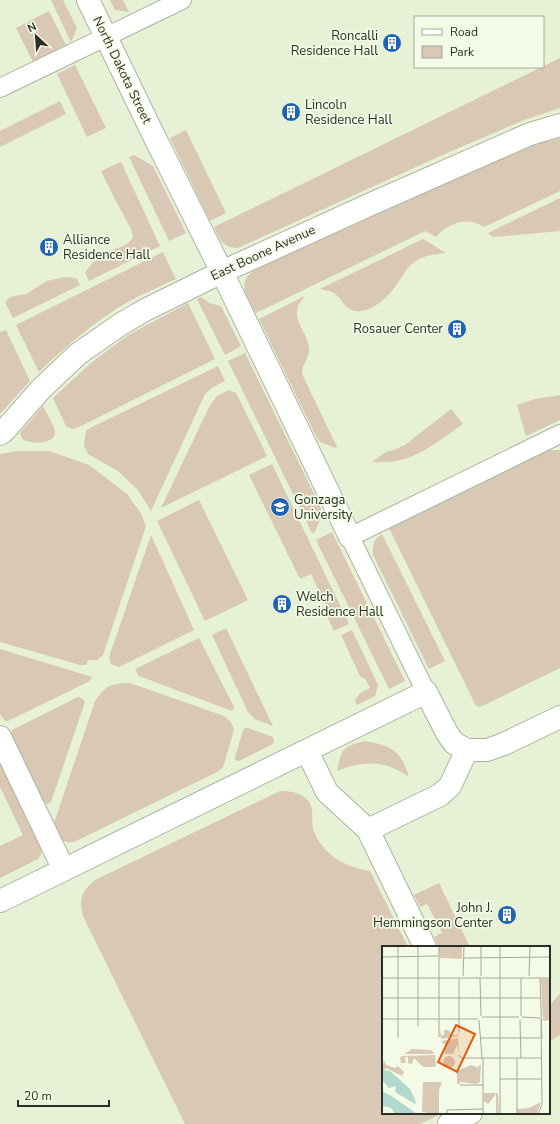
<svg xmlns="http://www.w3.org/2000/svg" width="560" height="1124" viewBox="0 0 560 1124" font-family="'Nunito Sans',sans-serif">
<rect width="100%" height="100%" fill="#f3fbe6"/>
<path fill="#e6f1d5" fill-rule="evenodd" d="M0,0h560v1124h-560zM415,17h128v50h-128zM383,947h166v166h-166z"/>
<path fill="#d8c8b4" d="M51,0h12l14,28 -6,14z
M110,0h13l6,12 -14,-2z
M49,11l17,34 -33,17 -17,-34z
M560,58v50l-36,12 -84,36 -202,92c-16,-1 -18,-8 -24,-21z
M75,65l31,63 -19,9 -30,-63z
M60,101l6,13 -66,33v-16z
M186,130l40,83 -16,8 -40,-83z
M560,138v53l-76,36c-17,-11 -35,-4 -48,10l-11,-6 -169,82c-5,-10 -17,-25 -9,-36 2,-3 5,-5 7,-7l247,-111 39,-16z
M134,155l19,11 33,67 -17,8 -40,-84z
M121,162l39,84 -71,35 -4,-8c6,-9 12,-15 21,-20 10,-6 21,-5 27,-16l-2,-8 -14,-26 -16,-32z
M560,198v33l-67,6 -5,-4z
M423,239l23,14c-9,1 -19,2 -27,6 -13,7 -16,17 -24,28 -9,12 -24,26 -40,24 -11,-2 -14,-15 -23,-19 -4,-2 -9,-2 -12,-3z
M163,252l13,27c-17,8 -34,15 -50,24 -32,19 -60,43 -87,69l-23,-47z
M64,277l12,1 4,7 -67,33 -8,-16 5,-5 16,-3 21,-13z
M305,296c-2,3 -6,7 -7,10 -6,16 12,29 11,45 -1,10 -7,13 -7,23l35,73 -1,1 -16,-6 -3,-4 -58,-119z
M201,297l8,6 12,3 20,40 -16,9 -28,-56z
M188,303l27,56 -136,68 -7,2 -6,-3 -13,-28 38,-35 37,-28z
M6,330l24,51 -30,33v-82z
M245,353l76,155 -1,12 -5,12 -3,1 -84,-172z
M218,366l7,15 -12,6 -8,7 -54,117 -13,-21 -20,-19 -30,-17 -4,-8 2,-16z
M229,390l7,3 31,63 -106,52 48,-101 8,-11z
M560,395v25l-34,16 -9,-31 18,-6z
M43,406c3,6 12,21 12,27 -1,12 -26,11 -33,6l-2,-6z
M451,409l12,15c-32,22 -51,41 -91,38l14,-10 10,-3 9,-4z
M550,450h10v218l-80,39 -4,-1 -87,-178z
M18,451h31l40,14 38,29 13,18 6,14 -43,129 -6,5h-9l-2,5h-6l-80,-23v-188z
M272,464l77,160 -15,7 -10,-21 3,-2 -16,-34 -11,5 -51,-104z
M199,500l49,100 -43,21 -48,-100z
M332,532l73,149 -16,8 -73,-149z
M382,534l63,127 -16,8 -56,-114c0,-10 0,-16 9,-21z
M151,535l43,95 -75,37 -8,-3 -2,-7z
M226,628l47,98 -18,-7 -7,-7 -36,-77z
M352,630l26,55 -3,11 -18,9 -2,-5 5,-7 10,-5 -4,-8 -6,-4 -19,-41z
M199,638l35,69v2l-2,2 -93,-35 -4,-7z
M0,649l92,28 -2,4 -82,40h-3l-5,-7z
M130,683l94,33 7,6 3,8 -11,37 -4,4 -145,71c-2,0 -5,1 -7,0 -7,-1 -13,-15 -12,-22l40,-119c12,-17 16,-17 35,-18z
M78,697l5,2 2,3 -34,100 -4,2 -4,-3 -32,-66 1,-5z
M245,728h3l25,9 1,3 -1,4 -34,17 -4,-1v-3l8,-26z
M365,741c26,5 36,9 44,36 -23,-17 -46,-17 -72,-6 5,-23 5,-24 28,-30z
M0,764l41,85v6l-3,4 -38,19v-32l23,-11 -23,-48z
M280,791c12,0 26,2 31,15 3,9 -1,18 4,28 11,23 31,33 55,37l38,76h-25v166h60l-23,11h-235l-102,-208c-4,-18 -2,-24 12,-36z
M439,883l31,64h-31l-5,-10 8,-4 -15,-29 -7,3 -6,-12z
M560,994v41l-11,7v-36z"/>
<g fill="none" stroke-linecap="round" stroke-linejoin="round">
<g stroke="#acb4a0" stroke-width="20">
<path id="service" d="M0,88l182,-88
M426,692l-76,-155 210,-103"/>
</g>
<g stroke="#acb4a0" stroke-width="24">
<path id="pedestrian" d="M156,140l66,132 128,265
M0,434l4,-3 37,-42 37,-35 43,-30 24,-14 77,-38 149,-68 159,-70 30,-9
M0,737l64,133
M307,751l20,41 41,38 57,117
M368,830l72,-35 10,-9 17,-36
M0,901l426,-209
M449,1124l22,-11"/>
</g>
<g stroke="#acb4a0" stroke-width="24">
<path id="minor" d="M88,0l68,140
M426,692l21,41 7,10 13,7h20l17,-6 56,-27"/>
</g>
<use href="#service" stroke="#fff" stroke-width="18"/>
<use href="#pedestrian" stroke="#fff" stroke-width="22"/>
<use href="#minor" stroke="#fff" stroke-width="22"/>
</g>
<defs>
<g id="building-disc" transform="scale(1)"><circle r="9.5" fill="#1f63b4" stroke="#f3fbe6"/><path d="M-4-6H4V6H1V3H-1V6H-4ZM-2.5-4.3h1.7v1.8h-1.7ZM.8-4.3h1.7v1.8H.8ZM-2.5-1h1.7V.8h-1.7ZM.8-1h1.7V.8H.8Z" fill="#fff"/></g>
<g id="university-disc" transform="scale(1)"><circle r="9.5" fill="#1f63b4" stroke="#f3fbe6"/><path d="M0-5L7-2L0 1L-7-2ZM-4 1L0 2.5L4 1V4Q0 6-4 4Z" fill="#fff"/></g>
</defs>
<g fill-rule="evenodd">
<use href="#building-disc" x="392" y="43"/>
<use href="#building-disc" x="291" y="112"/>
<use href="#building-disc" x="49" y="247"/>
<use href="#building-disc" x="457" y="329"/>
<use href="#university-disc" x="280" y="507"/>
<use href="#building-disc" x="282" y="604"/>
<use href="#building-disc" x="507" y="915"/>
</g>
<g text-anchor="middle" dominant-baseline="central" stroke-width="3.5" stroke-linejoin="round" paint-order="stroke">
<g font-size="13" fill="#2b2e26" stroke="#f3fbe6" text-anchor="start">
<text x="378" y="36" text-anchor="end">Roncalli<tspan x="378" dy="15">Residence Hall</tspan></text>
<text x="305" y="105">Lincoln<tspan x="305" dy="15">Residence Hall</tspan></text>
<text x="63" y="240">Alliance<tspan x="63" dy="15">Residence Hall</tspan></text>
<text x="443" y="329" text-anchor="end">Rosauer Center</text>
<text x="294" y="500">Gonzaga<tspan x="294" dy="15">University</tspan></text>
<text x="296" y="597">Welch<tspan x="296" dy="15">Residence Hall</tspan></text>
<text x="493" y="908" text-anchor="end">John J.<tspan x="493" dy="15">Hemmingson Center</tspan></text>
</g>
<g font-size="13" fill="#2b2e26" stroke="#f3fbe6">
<text transform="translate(122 70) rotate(64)">North Dakota Street</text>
<text transform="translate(263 253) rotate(-25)">East Boone Avenue</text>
</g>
</g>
<g transform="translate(382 946)">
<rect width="168" height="168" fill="#f3fbe6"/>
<path d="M57,1h23v12l-22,-1zM159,33h9v41l-7,1zM58,83l1,6h3v-5h5l2,5h6l1,-2 1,3 -17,3 -2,-3zM76,92l1,16 -2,-9 -4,9h-8v-9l-4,-4zM30,103l19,1 4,4h-31zM53,109l1,11 -3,1h-10l-9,-9 -2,6 -4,-1v-6h-3l1,6h-5l-1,-6 3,-1zM61 116a6 6 0 1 1 12 0a6 6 0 1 1-12 0ZM2,114l2,5 9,3 3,-2 6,6 -2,4 -16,-8 -4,4zM89,119l8,3 -1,-2 3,-1 -1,17 -3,2 -17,-2v2h-3v-13zM41,136h19l-3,8v24l-17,-2zM102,147h14l1,21 -3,-1v-19l-8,10 -4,-3zM159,156l-4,11 -20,1v-5l12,-1z" fill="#d8c8b4"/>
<path d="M1,124l7,1 20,18 6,13 -1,2 -20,-12 1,-6 -7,2 -7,-8zM0,145l11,6 24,17h-22l-4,-6 -9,-2z" fill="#b2d9ce"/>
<path fill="none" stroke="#a3a999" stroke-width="1" d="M16,0v92M0,11l57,-1M82,12l86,-1M81,30l1,-30M99,30v-30M147,30l1,-30M0,32h168M98,32l1,38M139,32v38M158,32l2,60M0,52h158M100,71h37M140,71l18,1M0,73h96M97,74l3,38M138,74l1,38M36,80v-80M77,86v-54M57,91v-91M98,92h62M77,109l2,3h81M118,133h42M78,139h23M65,167v-3l36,-1M101,168v-56M118,168v-168M135,168v-56M156,168l4,-10 -1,-85"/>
<path fill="#e8590c" fill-opacity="0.15" stroke="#e8590c" stroke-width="2" d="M74,79l19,9 -18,38 -19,-10z"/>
<rect width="168" height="168" fill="none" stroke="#2b2e26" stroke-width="2"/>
</g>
<rect x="414" y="16" width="130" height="52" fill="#f3fbe6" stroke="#a3a999"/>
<rect x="422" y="29" width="20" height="6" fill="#ffffff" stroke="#a3a999"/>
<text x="450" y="36" font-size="12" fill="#2b2e26">Road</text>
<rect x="422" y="46" width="20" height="12" fill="#d8c8b4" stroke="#a3a999"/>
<text x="450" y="56" font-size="12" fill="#2b2e26">Park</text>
<g transform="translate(36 36) rotate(334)" stroke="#f3fbe6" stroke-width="3" paint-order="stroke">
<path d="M0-3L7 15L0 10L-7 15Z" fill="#2b2e26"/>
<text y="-6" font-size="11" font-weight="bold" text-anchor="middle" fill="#2b2e26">N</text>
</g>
<path d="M18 1100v6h91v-6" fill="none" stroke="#2b2e26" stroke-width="2"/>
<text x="24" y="1100" font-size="12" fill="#2b2e26" stroke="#f3fbe6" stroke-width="3" paint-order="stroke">20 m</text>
</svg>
